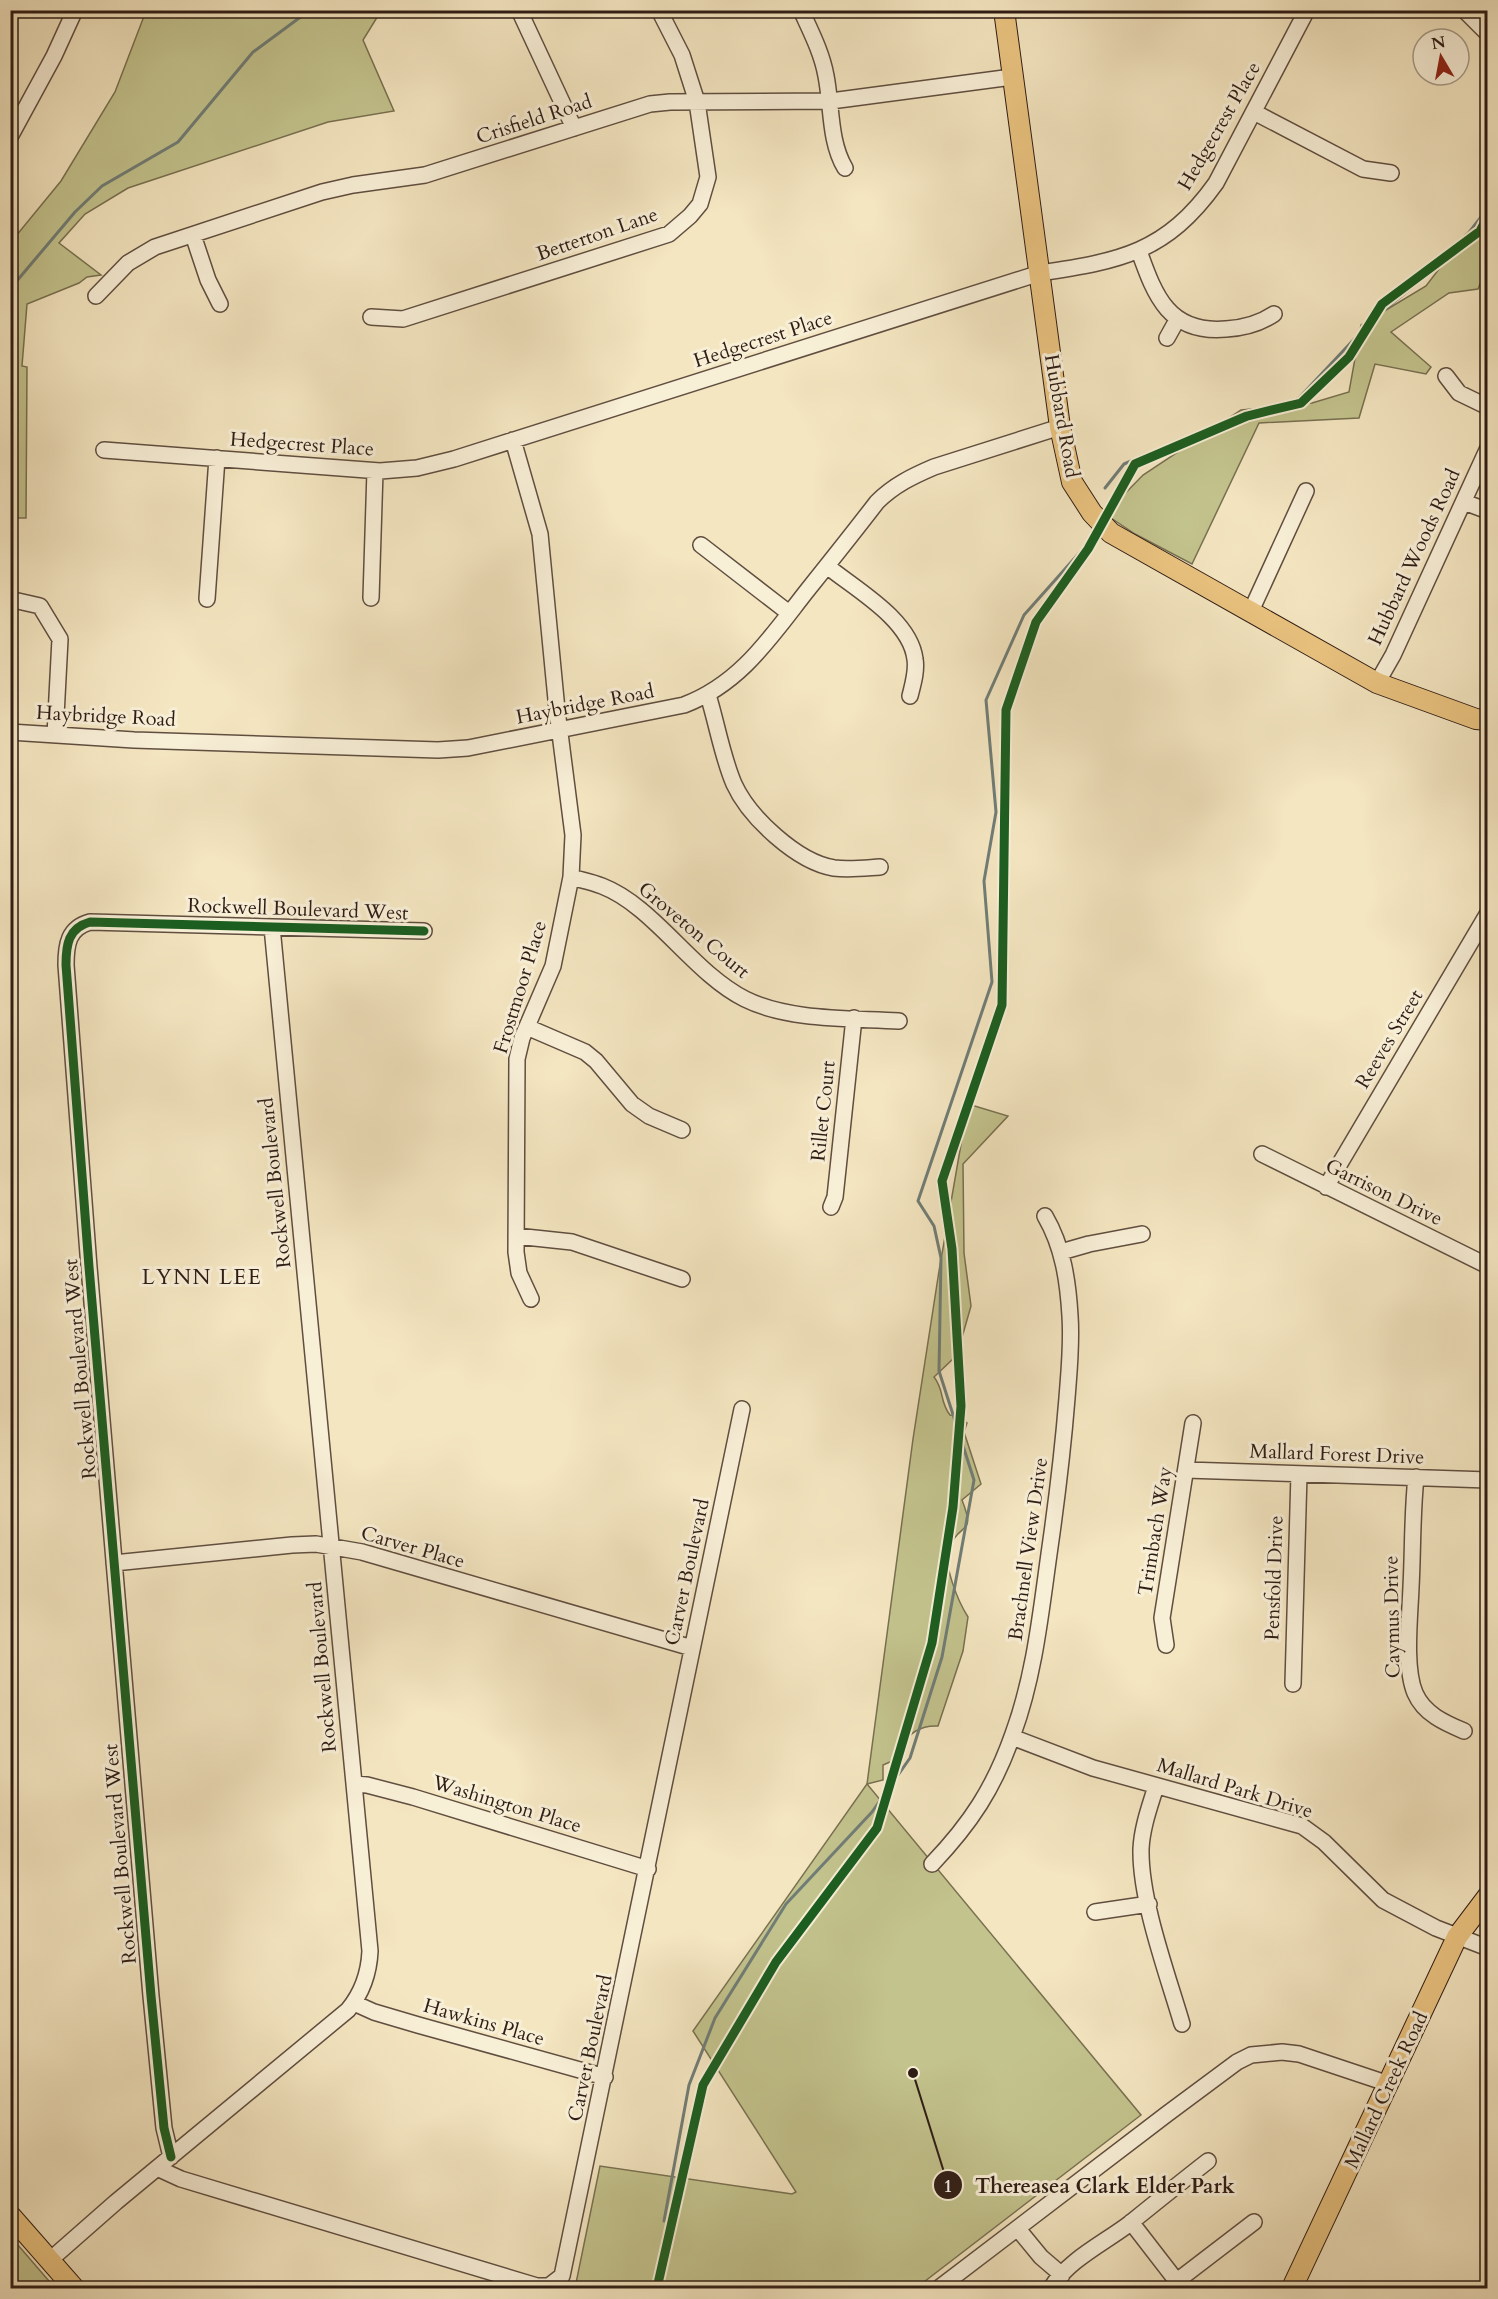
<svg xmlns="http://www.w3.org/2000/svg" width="1498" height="2299" viewBox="0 0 1498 2299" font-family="Cardo,serif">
<rect width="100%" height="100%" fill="#f4e6c1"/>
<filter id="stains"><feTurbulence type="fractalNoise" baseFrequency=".00333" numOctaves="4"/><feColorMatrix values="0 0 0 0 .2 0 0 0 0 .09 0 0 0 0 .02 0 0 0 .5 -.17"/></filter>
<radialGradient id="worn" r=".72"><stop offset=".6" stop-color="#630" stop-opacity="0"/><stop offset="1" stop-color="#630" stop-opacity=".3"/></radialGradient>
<path fill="#c3c38d" stroke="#787051" stroke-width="1.5" d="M146,11h235l-18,29 31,71 -66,11 -200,66 -43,26 -26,29 42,32 -14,2 -8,6 -52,21 -5,62 5,1 -1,151h-15v-276l50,-61 54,-89z
M1487,216v52l-9,21 -29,4 -58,39 40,35 -5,7 -51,-10 -16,54 -100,5 -67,141 -57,-30 -30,-20 38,-39 98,-65 71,-7 37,-11 12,-67 65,-39 39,-51z
M968,1104l40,12 -45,48 1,89 7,53 -14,49 -23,22c11,14 5,24 16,38l9,1 8,7 -3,9 17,52 -19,16c14,36 -1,21 -13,47 -7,17 10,56 19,70l-5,34 -25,75c-19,-1 -28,8 -40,21l1,11 -16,7v15l-16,4 274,331 -225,173h-341l25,-122 192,28 4,-2 -103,-161 174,-247 46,-345 26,-168z
M10,2237h1l44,51h-44z"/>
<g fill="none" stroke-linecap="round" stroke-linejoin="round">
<path stroke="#707d76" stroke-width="3" d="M10,289l65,-77 27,-26 76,-44 75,-90 57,-42
M1105,488l19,-24 110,-47 64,-18 76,-81 76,-61 38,-49
M664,2221l25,-136 26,-67 71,-114 86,-92 38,-54 32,-101 32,-177 -35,-109 2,-113 -7,-32 -16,-25 74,-219 -8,-101 12,-69 -10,-112 38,-85 57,-64"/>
<g stroke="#604e40" stroke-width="18">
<path id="minor" d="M519,10l55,118
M801,10c10,22 21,43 25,66 6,30 3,65 19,92
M1464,10l21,21
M1254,112l109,57 28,4
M10,137l44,-81 21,-46
M193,235l15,45 12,24
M1139,251c16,45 30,83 87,78 18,-1 33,-5 48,-15
M96,296l32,-33 27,-16 167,-55 31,-7 72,-10 225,-71 20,-2 161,-1 181,-24
M371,317l32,2 266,-85 21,-18 10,-12 8,-27 -11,-75 -15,-47 -23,-45
M1167,338l10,-18
M1446,376l13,17 29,14
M513,440l27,94 17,176 16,125 -2,42 -18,89 -31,72 -5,21 -1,193 3,21 12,26
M104,450l276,21 37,-3 37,-9 586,-186c80,-12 126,-20 176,-90l91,-173
M1464,502l24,9
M701,545l88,68
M827,566c28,23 83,53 88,93 2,12 -2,25 -5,37
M371,598l4,-127
M207,599l10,-141
M18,601l22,5 20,33 -5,96
M1251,611l55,-120
M1377,683l16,-28 95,-207
M708,695c9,29 14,61 26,89 15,33 63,78 100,84 15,2 31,0 46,-1
M10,732l124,8 304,10 30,-2 216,-43c56,-21 86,-67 122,-113 24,-30 48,-60 71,-90 17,-17 36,-26 57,-35l126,-40
M571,877c10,3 21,5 31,9 52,20 91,87 143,113 44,22 106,19 154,22
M527,1027l58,25 11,9 36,43 17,12 33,14
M1262,1154l226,112
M1326,1187l162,-274
M831,1207l4,-10 19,-179
M516,1236l56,6 110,37
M1061,1252l28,-8 53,-10
M1186,1470l302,10
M1416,1477c-4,37 -3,74 -5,110 -1,29 -7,80 4,106 9,21 30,30 49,38
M114,1563l178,-18 24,-1 46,8 330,96
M1166,1645l-4,-27 31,-195
M1293,1684l6,-210
M1012,1737l81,31 209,58 22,16 59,58 53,28 52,20
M354,1784l13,1 46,12 235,72
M1156,1786c-6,20 -14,41 -15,63 -1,51 26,124 41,175
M932,1864c39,-41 62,-76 81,-130 22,-60 28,-124 37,-187 7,-49 13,-99 17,-149 2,-27 5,-54 3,-82 -2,-35 -7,-69 -25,-100
M1095,1912l54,-8
M354,2003l20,9 44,13 187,52
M171,2157l-7,-29 -13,-132 -62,-729 -23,-302c0,-20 2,-37 24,-43l334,9
M157,2168l24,11 356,107h12l13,-10 180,-867
M1131,2222l51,66
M1018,2229l23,28 21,18
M50,2260l66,-58 232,-192c14,-17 21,-37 22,-59l-98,-1024
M1177,2281l77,-59
M939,2288l228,-174 70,-52 14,-7 31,-3 17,2 90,30
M1051,2288c17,-28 53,-45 78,-64 26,-21 52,-42 79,-63"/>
</g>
<g stroke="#2e1c15" stroke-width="22">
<path id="major" d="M1004,10l56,417 12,55 20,31 19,20 266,150 99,36 12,1
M10,2215l64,73
M1292,2288l165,-351 31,-41"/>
</g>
<use href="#minor" stroke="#f8efd7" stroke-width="15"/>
<use href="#major" stroke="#eac380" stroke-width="20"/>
<g stroke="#f8efd7" stroke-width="13">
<path id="cycleway" d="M171,2157l-7,-29 -13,-132 -62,-729 -23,-302c0,-20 2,-37 24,-43l334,9
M657,2288l46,-203 73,-123 101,-134 55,-185 21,-136 8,-101 -9,-157 -10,-68 60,-176 4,-295 30,-88 52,-73 47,-85 112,-48 54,-13 48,-46 33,-53 98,-73 8,-15"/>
</g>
<use href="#cycleway" stroke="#1b5e20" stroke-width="9"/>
</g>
<g text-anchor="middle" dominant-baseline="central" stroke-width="6" stroke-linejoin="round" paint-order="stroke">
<g font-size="20" fill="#2e1c15" stroke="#f8efd7">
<text transform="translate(534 119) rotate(-18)">Crisfield Road</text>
<text transform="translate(1219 126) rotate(-60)">Hedgecrest Place</text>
<text transform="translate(597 234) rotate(-19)">Betterton Lane</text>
<text transform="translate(763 339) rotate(-18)">Hedgecrest Place</text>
<text transform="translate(1062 416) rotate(80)">Hubbard Road</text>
<text transform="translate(302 444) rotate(4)">Hedgecrest Place</text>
<text transform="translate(1414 557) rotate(-65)">Hubbard Woods Road</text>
<text transform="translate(585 704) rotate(-11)">Haybridge Road</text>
<text transform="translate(106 716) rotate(3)">Haybridge Road</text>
<text transform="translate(298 909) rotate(2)">Rockwell Boulevard West</text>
<text transform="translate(694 930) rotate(40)">Groveton Court</text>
<text transform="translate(520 987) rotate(-73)">Frostmoor Place</text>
<text transform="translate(1389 1039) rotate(-59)">Reeves Street</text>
<text transform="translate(823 1111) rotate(-84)">Rillet Court</text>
<text transform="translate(275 1183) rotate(-96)">Rockwell Boulevard</text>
<text transform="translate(1384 1192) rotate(26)">Garrison Drive</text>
<text transform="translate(80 1369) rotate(-95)">Rockwell Boulevard West</text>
<text transform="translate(1337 1454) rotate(2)">Mallard Forest Drive</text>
<text transform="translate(1155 1531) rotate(-81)">Trimbach Way</text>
<text transform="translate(413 1547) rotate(16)">Carver Place</text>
<text transform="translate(1028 1549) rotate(-82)">Brachnell View Drive</text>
<text transform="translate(687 1572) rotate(-78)">Carver Boulevard</text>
<text transform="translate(1274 1578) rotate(-88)">Pensfold Drive</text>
<text transform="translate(1392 1617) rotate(-91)">Caymus Drive</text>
<text transform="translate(322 1667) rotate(-95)">Rockwell Boulevard</text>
<text transform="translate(1235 1788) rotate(17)">Mallard Park Drive</text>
<text transform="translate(507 1804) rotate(17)">Washington Place</text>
<text transform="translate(120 1854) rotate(-95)">Rockwell Boulevard West</text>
<text transform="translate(484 2022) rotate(16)">Hawkins Place</text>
<text transform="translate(590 2048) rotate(-78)">Carver Boulevard</text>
<text transform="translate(1386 2090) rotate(-65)">Mallard Creek Road</text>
</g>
<g font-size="21" letter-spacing="1.5" fill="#2e1c15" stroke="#f8efd7">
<text x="202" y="1277">LYNN LEE</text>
</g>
</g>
<path fill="none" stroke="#2e1c15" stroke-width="2" d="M913 2073L948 2185"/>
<g fill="#2e1c15" stroke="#f8efd7" stroke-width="2">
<circle cx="913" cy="2073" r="6"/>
<circle cx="948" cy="2185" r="15"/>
</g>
<g font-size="18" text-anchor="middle" font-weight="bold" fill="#fff">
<text x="948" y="2192">1</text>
</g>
<g font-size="21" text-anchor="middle" font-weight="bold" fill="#2e1c15" stroke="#f8efd7" stroke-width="6" stroke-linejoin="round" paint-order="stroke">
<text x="1105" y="2193">Thereasea Clark Elder Park</text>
</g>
<rect width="1498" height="2299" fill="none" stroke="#f4e6c1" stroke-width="36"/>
<rect x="12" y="12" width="1474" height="2275" fill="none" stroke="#2e1c15" stroke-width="3"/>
<rect x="18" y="18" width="1462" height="2263" fill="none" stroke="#2e1c15" stroke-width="1.5"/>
<g transform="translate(1441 57) rotate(350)"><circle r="28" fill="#f8efd7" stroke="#a79b89" stroke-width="1.5"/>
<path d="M0-4.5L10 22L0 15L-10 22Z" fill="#8f2418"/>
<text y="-9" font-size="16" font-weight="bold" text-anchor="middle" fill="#2e1c15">N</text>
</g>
<rect width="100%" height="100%" filter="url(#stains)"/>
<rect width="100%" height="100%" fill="url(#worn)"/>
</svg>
